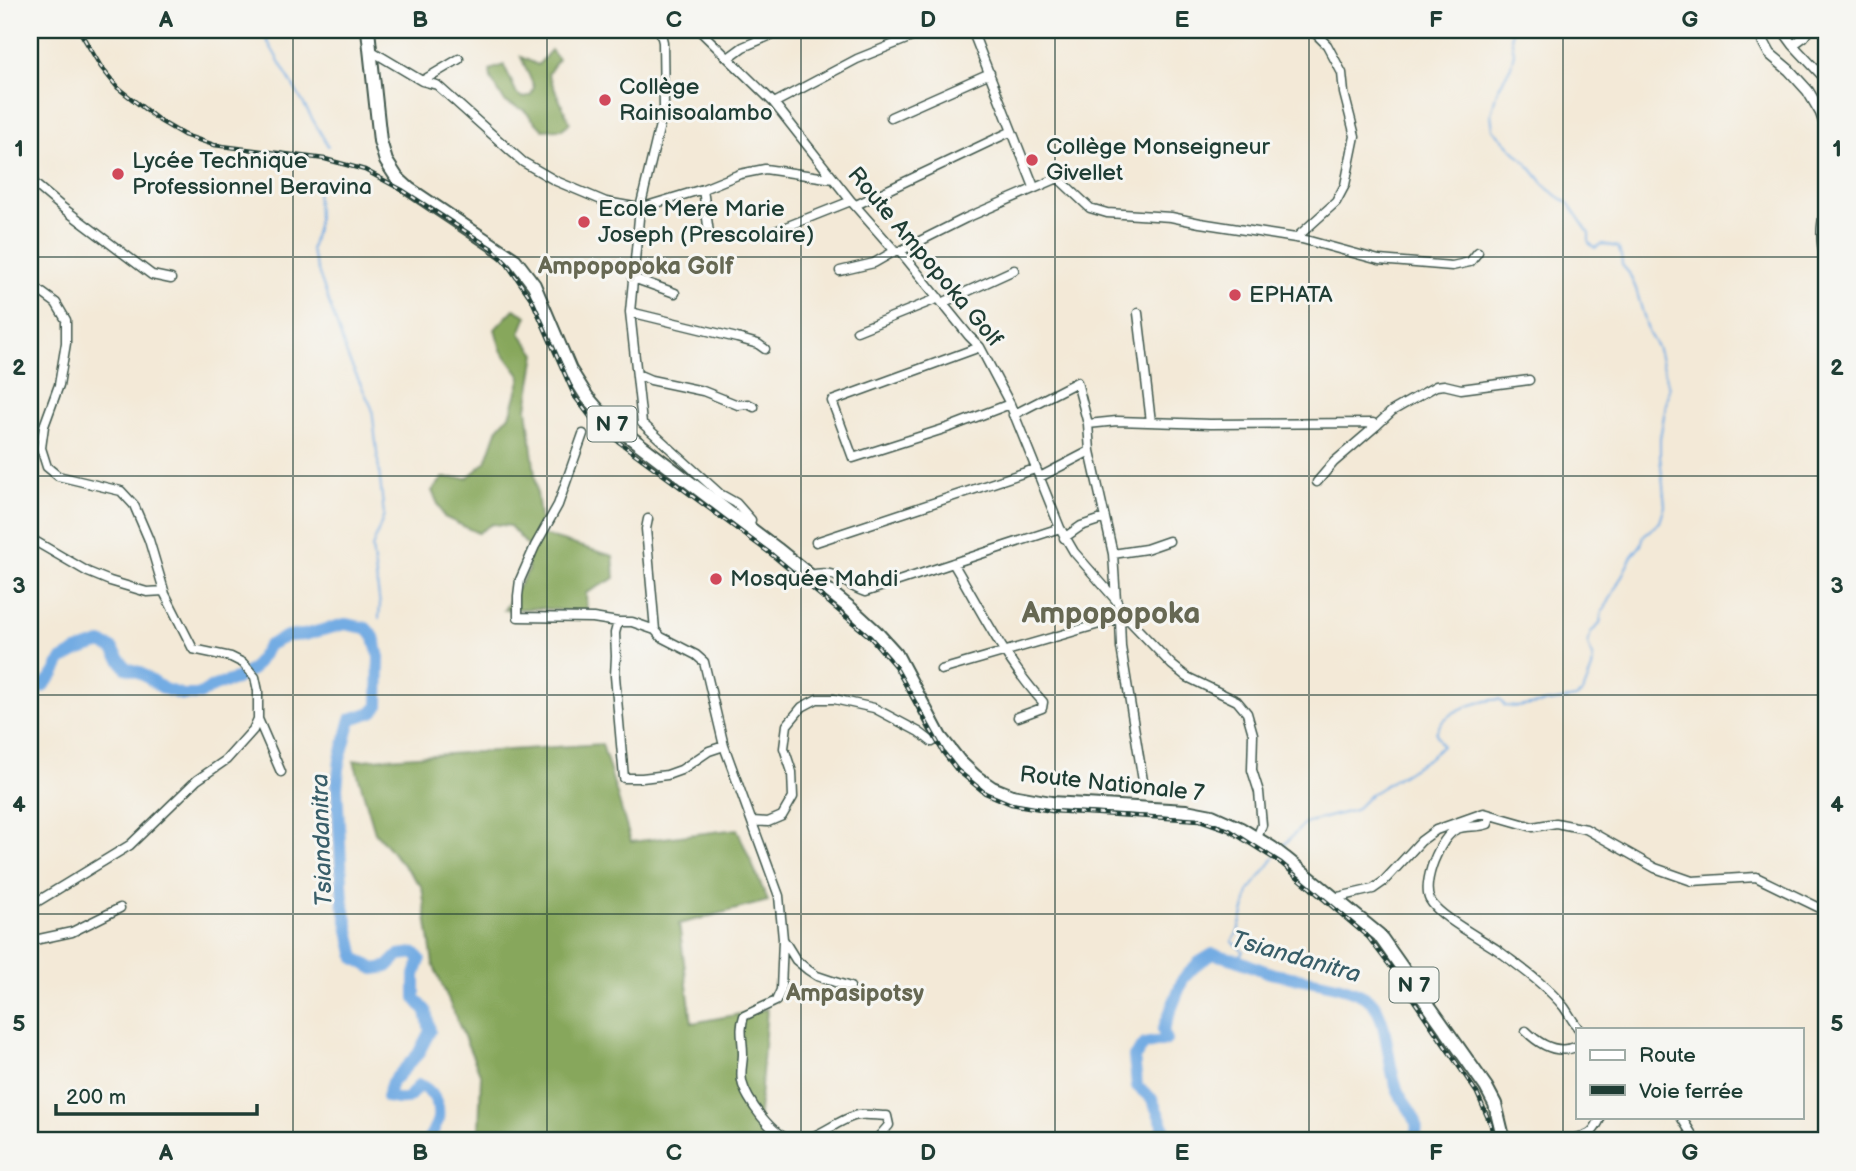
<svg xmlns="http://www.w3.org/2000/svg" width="1856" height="1171" viewBox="0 0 1856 1171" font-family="'Balsamiq Sans',sans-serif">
<rect width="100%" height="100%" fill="#f6f6f2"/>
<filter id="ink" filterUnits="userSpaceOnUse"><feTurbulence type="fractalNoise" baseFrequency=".0143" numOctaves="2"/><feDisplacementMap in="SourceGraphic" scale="14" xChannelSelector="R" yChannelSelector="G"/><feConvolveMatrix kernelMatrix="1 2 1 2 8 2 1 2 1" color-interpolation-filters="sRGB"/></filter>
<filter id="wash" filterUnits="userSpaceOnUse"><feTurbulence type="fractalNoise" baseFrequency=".00686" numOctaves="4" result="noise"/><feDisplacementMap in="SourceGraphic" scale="28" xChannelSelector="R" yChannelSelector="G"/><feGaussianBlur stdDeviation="1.57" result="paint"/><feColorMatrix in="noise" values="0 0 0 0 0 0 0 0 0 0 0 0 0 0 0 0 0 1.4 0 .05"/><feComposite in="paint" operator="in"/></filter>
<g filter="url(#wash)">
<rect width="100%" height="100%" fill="#f3e9d7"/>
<path fill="#87a75b" stroke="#537248" stroke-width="2" d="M551,50l7,9 -10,15 22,49 -8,6 -19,1 -19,-20 -19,-8 -14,-23 -1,-9 14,-5 13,29 6,4 8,-3 3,-8 -13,-30 17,8z
M514,309l13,7 -7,17 16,21 -9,54 15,127 71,21 2,22 -29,15 1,20 -48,-5 -35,2 24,-39v-25l-18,-20 -18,-2 -14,9 -34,-16 -12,-26 11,-13h24l19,-16 12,-34 13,-15 10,-36 -20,-27 -6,-21z
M602,744l29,98 106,-13 31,72 -89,23 13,99 75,-14 -9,118 23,14h-300l-2,-10 2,-55 -48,-112 -11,-77 -47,-55 -21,-71 32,-3z"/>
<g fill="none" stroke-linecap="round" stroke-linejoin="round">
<path stroke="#73ace3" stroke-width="2" d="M261,30l67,116
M317,190l1,31 -7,29 37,108 24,50 12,107 -12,33 8,57 -1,13
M1282,847l23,-24 50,-13 16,-16 58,-36 13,-12 -6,-13c7,-23 43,-32 64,-34l5,7 12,1 59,-9 7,-6 9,-23 1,-9 -5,-16 3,-12 9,-8 2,-12 6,-9 24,-47 9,-11 3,-10 16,-13 5,-16 -5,-50v-18l9,-51 -12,-40 -8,-13 -13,-45 -7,-16 -7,-8 -1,-10 -3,-8 -16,-3 -7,4 -6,-5v-10l-20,-29 -21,-15 -17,-21 -38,-39 -2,-15 6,-23 14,-25 3,-13 -3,-17 1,-6
M1238,960l5,-9 -11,-10 6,-9 11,-41 26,-34"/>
<path stroke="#73ace3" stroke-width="12" d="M30,684l12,3 12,-13 7,-14 16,-9 24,-8 11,5 14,20 13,4 25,17 19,6h15l16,-9 22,-7 17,-10 16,-24 18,-9 17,-1 41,-11 21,4 8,9 5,20 -1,49 -6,6 -21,7 -11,40 -3,28 6,115 12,56 19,11 13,-2 12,-12 16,-2 5,7 -5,15v23l11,13 4,20 -12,23 -26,28 -5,15c18,5 21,3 32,-12 14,5 21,19 19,34 -2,7 -7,16 -11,22
M984,1141h4
M1157,1141l7,-14 -12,-28 -15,-13 -3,-29 11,-13 21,-4 -3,-10 20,-51 15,-16 15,-9c9,2 18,4 26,7 12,4 23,10 35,13 24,5 87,11 101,32 14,23 12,58 22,83 7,19 28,30 16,52"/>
</g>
</g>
<g filter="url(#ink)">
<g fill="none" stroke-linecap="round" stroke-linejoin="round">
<g stroke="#3f574c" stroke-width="11">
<path id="minor" d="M660,30l3,12 1,66 -24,100 -10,104 12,111 78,71 16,9 15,17 -3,8
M699,30l75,73 77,98 44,50h5l69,85 11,11 30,57 50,124 14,24 42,48 8,15 48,50 15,12 50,24 10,12 6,21 -1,36 7,22 3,33 -5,13
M972,30l62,157
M1782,30l11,15 33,35
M1793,45l11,-8 5,-7
M370,50l52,31 15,4 86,77 33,19 50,21 34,6 63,-19 37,-15 25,-5 69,10
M728,58l15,-11 40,-17
M422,81l37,-22
M774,103l83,-44 72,-29
M891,117l99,-44
M30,180l33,28 89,67 19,4
M703,189l6,44
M856,205l156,-74
M773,232l78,-31
M1296,238l40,-36 9,-17 10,-49 -11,-43 -2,-20 -15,-28 -15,-15
M900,251l66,-33 92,-40 32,30 17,5 64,4 29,6 102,16 77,21 73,6 18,-4 8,-10
M840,271l34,-8 21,-12
M633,278l42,15
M30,284l26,19 10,17v23l-7,42 -15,41 -3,22 6,19 11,9 63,15 13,14 15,35 16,54 28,55 38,8 12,6 12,14 3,14v28l-5,11 -27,30 -29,20 -67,65 -100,61
M942,303l72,-33
M630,312l107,26 21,6 7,5
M1138,313l13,109
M857,331l82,-33
M980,347l-148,54 21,57 97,-31 60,-23
M637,374l14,6 52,11 35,14 10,-1 6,3
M1013,415l64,-33 11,42 2,27 23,103 3,46
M1088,424l29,-3 93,3 163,-1 3,3 -42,36 -17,20
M1376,426l16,-15 44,-25 8,-1 17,4 68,-9
M583,434l-25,71 -23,41 -15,34 -2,16v21l75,1 25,4h14l23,8 6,7 35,18 8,7 20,84 55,150 4,43 13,21 12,10 9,6 33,11
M1040,477l50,-26
M648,519l-2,10 9,101
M1064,538l17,-12 24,-8
M816,542l219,-73
M30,545l3,-5 55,32 22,9 37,11 17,-1
M1113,554l33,-5 23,-8
M953,563c28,47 53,99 90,139l-1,6 -24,9
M810,575c30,-7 30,9 55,17l195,-64
M1122,617l-2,1 1,29 23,140
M618,622l-3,11 1,23 -1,20 9,102h18l25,-3 14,-5 28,-19 15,-5
M941,670l179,-52
M258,719l23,53
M1490,815l-2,9c-10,4 -22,1 -31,5 -17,7 -36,55 -27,71 9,17 52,39 69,51 22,17 47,34 65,56 5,7 9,15 15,22
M752,821l16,1 14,-6 11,-19 -1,-25 -8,-24 3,-23 15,-18 15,-8h17l40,9 45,24 13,10 8,-5
M1334,898l39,-9 10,-7 38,-41 15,-11 48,-17 49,14 23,-4 30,6 69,39 37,13 64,-4 70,34
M783,940l-2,50 -5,11 -32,15c-5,15 -1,23 -1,38 0,8 -3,18 -1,27 3,18 32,58 52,59 22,1 40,-18 60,-24 9,-3 23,0 33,0l2,9 -14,16
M30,941l42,-9 48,-24
M1526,1031c14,14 32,24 52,15
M1681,1117l15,24
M1576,1138c16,-3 18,-7 25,-21"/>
</g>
<g stroke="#3f574c" stroke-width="13">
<path id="tertiary" d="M1757,30l13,24 19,16 19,21 13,22 5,14
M1826,210c-5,17 -5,31 0,48"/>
</g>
<g stroke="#3f574c" stroke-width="16">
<path id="primary" d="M368,30l12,111 6,20 11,17 12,11 106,71 19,25 36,85 17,27 18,21 172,131 74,60 25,23 20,22 44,83 19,24 17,16 16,11 20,8 39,7 135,8 26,5 29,13 31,19 13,10 94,77 107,152 9,17 9,37"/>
</g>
<use href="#minor" stroke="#fff" stroke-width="8"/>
<use href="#tertiary" stroke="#fff" stroke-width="10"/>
<use href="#primary" stroke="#fff" stroke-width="12"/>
<g stroke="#1f3d34" stroke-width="4.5">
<path id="rail" d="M79,30l22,37 17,21 42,33 24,14 30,10 111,14 40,11 37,20 92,60 13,14 25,36 43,97 16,21 17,16 163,120 99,83 25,29 48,86 14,18 28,23 26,11 41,7 148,9 29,10 52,33 87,74 25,33 84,123 14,32 2,16"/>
</g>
<use href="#rail" stroke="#f6f6f2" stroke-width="2" stroke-dasharray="5" stroke-linecap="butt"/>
</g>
</g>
<path fill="none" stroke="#1f3d34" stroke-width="2" stroke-opacity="0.55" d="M293,30v1111M547,30v1111M801,30v1111M1055,30v1111M1309,30v1111M1563,30v1111M30,257h1796M30,476h1796M30,695h1796M30,914h1796"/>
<g fill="#d1495b" stroke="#f6f6f2" stroke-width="2.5">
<circle cx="605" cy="100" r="7"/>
<circle cx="1032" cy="160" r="7"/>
<circle cx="118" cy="174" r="7"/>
<circle cx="584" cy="222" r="7"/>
<circle cx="1235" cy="295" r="7"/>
<circle cx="716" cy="579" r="7"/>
</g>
<g text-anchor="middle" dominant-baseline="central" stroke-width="6" stroke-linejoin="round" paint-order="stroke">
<g fill="#f6f6f2" stroke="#60746d" stroke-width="2">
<rect x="587.5" y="406.5" width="49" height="35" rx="5"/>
<rect x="1389.5" y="967.5" width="49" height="35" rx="5"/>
</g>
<g font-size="21" font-weight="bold" fill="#1f3d34">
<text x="612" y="424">N 7</text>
<text x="1414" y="985">N 7</text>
</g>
<g font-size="23" fill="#1f3d34" stroke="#f6f6f2" text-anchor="start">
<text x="619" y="87">Collège<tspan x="619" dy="26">Rainisoalambo</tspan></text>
<text x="1046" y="147">Collège Monseigneur<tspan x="1046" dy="26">Givellet</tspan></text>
<text x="132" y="161">Lycée Technique<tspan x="132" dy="26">Professionnel Beravina</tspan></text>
<text x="598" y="209">Ecole Mere Marie<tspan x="598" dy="26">Joseph (Prescolaire)</tspan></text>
<text x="1249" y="295">EPHATA</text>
<text x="730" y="579">Mosquée Mahdi</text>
</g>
<g font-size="23" fill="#1f3d34" stroke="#f6f6f2">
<text transform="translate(925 257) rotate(50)">Route Ampopoka Golf</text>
<text transform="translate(1112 784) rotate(6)">Route Nationale 7</text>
</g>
<g font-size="24" font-weight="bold" fill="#666853" stroke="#f6f6f2">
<text x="636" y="266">Ampopopoka Golf</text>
<text x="855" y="993">Ampasipotsy</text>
</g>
<g font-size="24" font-style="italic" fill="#385e69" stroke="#f6f6f2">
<text transform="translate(322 840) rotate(-92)">Tsiandanitra</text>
<text transform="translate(1296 957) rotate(16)">Tsiandanitra</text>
</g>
<g font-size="30" font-weight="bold" fill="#666853" stroke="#f6f6f2">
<text x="1111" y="614">Ampopopoka</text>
</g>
</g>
<rect width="1856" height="1171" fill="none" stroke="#f6f6f2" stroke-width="77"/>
<rect x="1576" y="1028" width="228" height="91" fill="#f6f6f2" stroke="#a0aca6" stroke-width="2"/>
<rect x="1590" y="1050" width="35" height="10" fill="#ffffff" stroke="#a0aca6" stroke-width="2"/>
<text x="1639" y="1062" font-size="21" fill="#1f3d34">Route</text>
<rect x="1590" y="1085" width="35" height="10" fill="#1f3d34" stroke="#a0aca6" stroke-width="2"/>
<text x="1639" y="1098" font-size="21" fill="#1f3d34">Voie ferrée</text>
<path d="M56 1104v10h201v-10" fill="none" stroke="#1f3d34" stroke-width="3.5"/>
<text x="66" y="1104" font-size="21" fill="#1f3d34" stroke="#f6f6f2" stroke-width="5" paint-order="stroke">200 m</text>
<rect x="38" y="38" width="1780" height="1094" fill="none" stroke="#1f3d34" stroke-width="2.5"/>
<g font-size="23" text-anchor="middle" font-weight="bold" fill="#1f3d34">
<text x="166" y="27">A</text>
<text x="420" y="27">B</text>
<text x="674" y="27">C</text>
<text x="928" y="27">D</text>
<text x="1182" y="27">E</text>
<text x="1436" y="27">F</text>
<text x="1690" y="27">G</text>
<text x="19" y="156">1</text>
<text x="1837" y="156">1</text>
<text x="19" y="375">2</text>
<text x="1837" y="375">2</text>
<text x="19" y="593">3</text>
<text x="1837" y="593">3</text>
<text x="19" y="812">4</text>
<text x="1837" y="812">4</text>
<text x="19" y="1031">5</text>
<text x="1837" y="1031">5</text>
<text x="166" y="1160">A</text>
<text x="420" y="1160">B</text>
<text x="674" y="1160">C</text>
<text x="928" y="1160">D</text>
<text x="1182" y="1160">E</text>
<text x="1436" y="1160">F</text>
<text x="1690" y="1160">G</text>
</g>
</svg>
